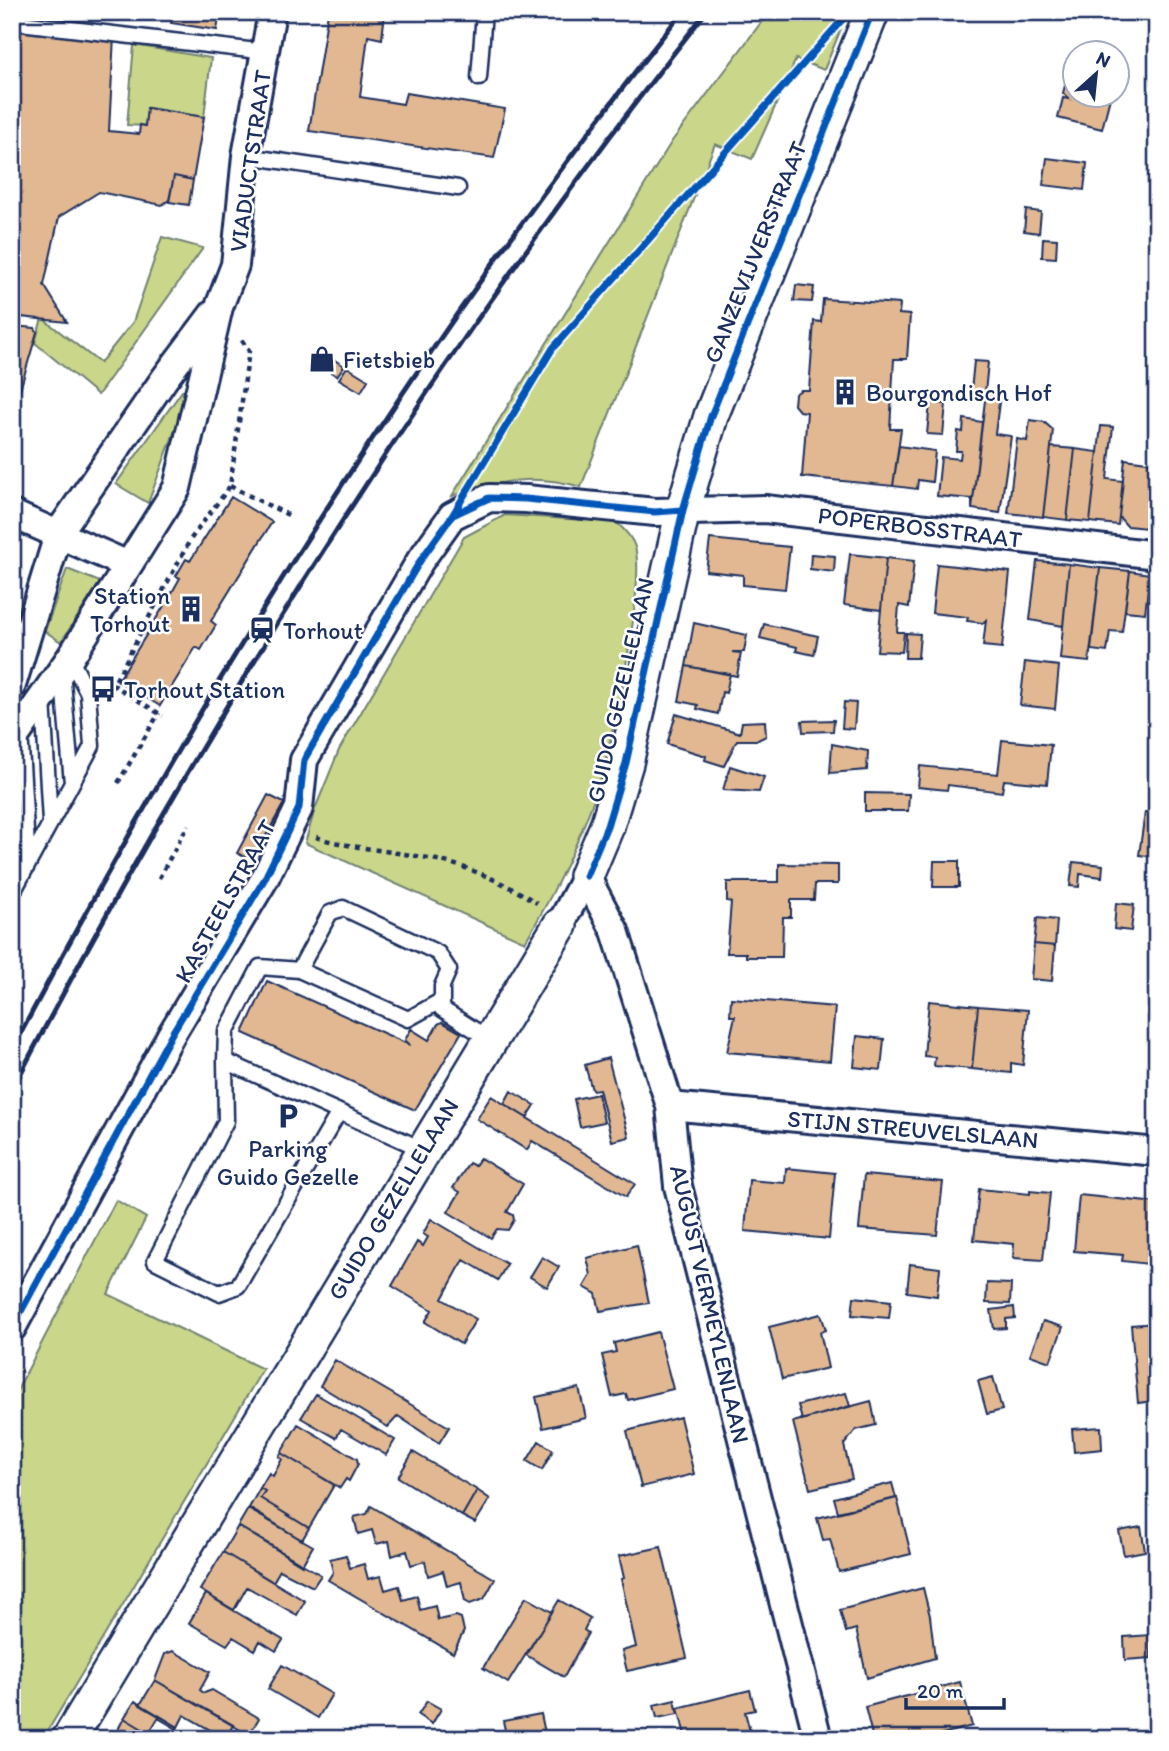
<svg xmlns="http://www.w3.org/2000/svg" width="1169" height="1751" viewBox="0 0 1169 1751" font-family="Itim,sans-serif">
<rect width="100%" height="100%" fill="#fff"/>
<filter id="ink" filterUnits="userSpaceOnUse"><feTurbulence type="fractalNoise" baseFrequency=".0143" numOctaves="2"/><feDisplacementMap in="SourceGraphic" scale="14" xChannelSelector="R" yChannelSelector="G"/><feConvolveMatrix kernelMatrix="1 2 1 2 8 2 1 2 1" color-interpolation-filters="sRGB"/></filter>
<g filter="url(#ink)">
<path fill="#cad689" stroke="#728274" stroke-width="2" d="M769,12h79l-24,58 -28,-11 -44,100 -37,-15 -134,343c-48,-14 -83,-6 -129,9l220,-355z
M134,45l77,13 -7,59 -56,-9 -3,18 -18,-1z
M162,237l41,11 -105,147 -63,-52 7,-25 58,45 33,-41z
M182,391h4l2,4 -40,108 -32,-19z
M505,515l111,7c8,7 16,15 19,25 11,41 -24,202 -39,246 -18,52 -43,102 -71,149l-220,-99 10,-34 24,-59 125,-213z
M67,569l33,13 -39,60 -16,-11z
M116,1200l30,18 -38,76 155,75 -220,370h-31v-339z"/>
<path fill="#e1b891" stroke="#1b2f5e" stroke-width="2" d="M173,12h47l-3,18 -46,-7z
M328,12h57l-3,27 -14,-3 -8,61 43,7 3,-11 99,16 -11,49 -185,-27z
M12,29l102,7 -5,95 30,3 1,-9 5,1 2,-18 57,9 -11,63 -19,-4 -5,24 -7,5 -63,-13 -40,25 -15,68 23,37 -55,-6z
M1074,78v16h37l-9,35 -44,-11 5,-20 6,1 -6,-6 3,-11z
M1047,158l40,5 -3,27 -41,-5z
M174,176l19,4 -4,25 -20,-3z
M1026,210l15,2 -2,21 -15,-2z
M1043,238l14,1 -1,19 -14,-1z
M796,285l18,2 -2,15 -18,-1z
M823,299l77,5 -1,10 11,1 -3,44h-13l-4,70h11l-8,57 -91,-9 5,-65 -8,-1 -5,-6 1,-11 6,-4h8l5,-69 7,1z
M12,326l23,2 2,4 -25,85z
M322,352l22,14 -7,10 -22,-13z
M974,361l14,1 -3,31 -14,-2z
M347,367l21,13 -7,12 -22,-13z
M986,392l14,2 -5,40 16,2 -11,77 -28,-4z
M930,403l16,1 -3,31 -16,-1z
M964,419l18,3 -10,87v-10l-35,-3 4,-39 19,2 1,-8h-5l2,-20 5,1z
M1030,420l14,2 9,8 -10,87 -35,-4 9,-74 10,2z
M1101,426l12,1 -6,52 16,2 -5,44 -28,-3z
M899,446l36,5 -3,31 -14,-2 -1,9 -24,-3z
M1051,447l24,2 -8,71 -24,-3z
M1075,449l23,3 -8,70 -23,-2z
M1125,459l29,4 3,66 -30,-3 -8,-9z
M231,497l41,25 -61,99 5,4 -15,25 -5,-3 -36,59 -42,-25 52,-85 10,-18 -4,-2 10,-17 4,2z
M710,539l80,8 -5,42 -42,-4v-10l-37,-4z
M811,554l24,2 -1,16 -24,-3z
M850,554l36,4 -5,52 -37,-5z
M886,558l28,3 -5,46 -10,-2 -2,27h7l-2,20 -25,-1z
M1037,561l32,3 -6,62 -33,-6z
M937,564l73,8 -8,76 -19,-2 3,-26 -3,3 -16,-2 1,-4 -36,-4z
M1069,564l31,4 -11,94 -29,-3z
M1100,568l30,3 -8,61 -12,-1 -3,21 -16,-2z
M1130,571l20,3 -5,39 -20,-2z
M694,623l53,12 -3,17h-12l9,1 -4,23 -51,-10z
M764,624l54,12 -4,19 -18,-4 1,-4 -37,-9z
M906,633l14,1 -2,24h-13z
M1025,662l34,4 -4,43 -35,-4z
M686,666l44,8 -4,19 -4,-1 -4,22 -21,-5 1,-4 -19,-4z
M844,702l12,1 -2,26 -12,-1z
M676,714l64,19 2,-11 23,-1 1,15 -8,4h-21l-13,26 -19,-6 1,-4 -39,-12z
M834,720l-1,11 -30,1 -1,-11z
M1002,740l49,5 -4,39 -43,-4 -2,12 -54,-7 -1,5 -29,-3 2,-21 78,8z
M832,744l36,7 -1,19 -37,3z
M730,766l34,11 -5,15 -36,-2z
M865,793l44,1 -1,17h-43z
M268,795l16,8 -32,58 -15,-8z
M1145,812l12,1v44l-18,-2z
M934,861h25v26h-26z
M1073,862l30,3 -1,12 -22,-3 -1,13 -9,-1z
M779,864l59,1v19h-23l-1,16h-23v17h-8l-1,40h-36v-4h-19l4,-51 -4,-1v-19h52z
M1116,903l18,2 -3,26 -17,-2z
M1037,918l20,2 -2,26 -21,-2z
M1034,944l21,2 -3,35 -21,-2z
M267,981l143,64 -5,-5 6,-11 18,11 9,-16 4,-2 19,11 -46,77 -172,-77z
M731,998l104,9 -5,54 -103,-9 8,-36h-5z
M929,1001l49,5 -6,63 -38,-3 1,-9 -11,-1z
M978,1006l50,4 -5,55 -12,-2v10l-39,-4z
M857,1036l27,3 -3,31 -27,-3z
M608,1058l21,79 -17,4 -13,-52 -7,1 -7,-25z
M511,1091l24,14 -8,13 -23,-14z
M598,1094l6,28 -24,5 -6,-28z
M491,1096l82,50 62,38 -9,13 -94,-56 -5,9 -50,-31z
M480,1158l43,26 -16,28 6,3 1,5 -6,10 -11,-1 -6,9 -43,-26 12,-20 -7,-4 16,-25 6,3z
M786,1168l49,5 -6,66 -84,-8 4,-51 36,3z
M864,1175l79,7 -6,53 -78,-6z
M979,1189l51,5v-3l20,2 -7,67 -30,-2 1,-14 -40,-4z
M1079,1195l78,8v62l-35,-4 1,-6 -49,-4z
M431,1219l76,45 -9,16 -34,-20 -5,8 -17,31 34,20 -15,25 -36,-22 7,-12 -40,-24 25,-44 6,4 5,-9 -5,-3z
M637,1245l12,58 -49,8 -4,-17 -12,-7 7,-12 -4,-17z
M542,1257l17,10 -12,20 -17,-10z
M910,1264l30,4 -3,28 -30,-4z
M987,1283l24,1 -1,20 -24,-1z
M854,1297l37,4 -2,17 -37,-3z
M1014,1307l1,11 -9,1v9l-12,1 -3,-19z
M821,1314l5,16 -6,2 8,36 -46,11 -13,-52z
M1043,1321l20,6 -13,35 -20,-7z
M1157,1323v81h-4v-3l-15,2 -7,-78z
M658,1332l15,57 -45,11 -2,-6 -14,3 -10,-42 14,-3 -2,-9z
M335,1360l114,67 -10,16 -41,-27 -10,11 -68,-41z
M993,1377l9,33 -15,4 -9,-33z
M579,1388l7,30 -43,10 -7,-31z
M846,1393l4,13 -48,14 -4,-15z
M316,1394l79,46 -9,15 -45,-26 -5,9 -35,-20z
M871,1401l5,24 -20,5 -12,15 8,34 -42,10 -17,-67z
M680,1417l14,57 -53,13 -14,-56z
M298,1424l59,35 1,5 -9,17 -3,-2 -6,9 -59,-35z
M1101,1427l1,22 -28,3 -2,-23z
M539,1441l14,9 -11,20 -15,-9z
M413,1452l64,38 -15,26 -64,-39z
M281,1453l53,32 -25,43 -49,-30 5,-7 -5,-3 9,-15 4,3 9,-17 -3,-2z
M892,1483l4,15 -58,14 -4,-14z
M260,1488l5,3 -5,7 49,30 -7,12 -53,-32z
M477,1490l13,9 -15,24 -13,-7z
M897,1498l14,56 -72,18 -9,-33 -7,1 -6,-22z
M371,1506l124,73 -11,20 -14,5 -5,-3 -4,-19 -14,4 -4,-15 -15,5 -3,-15 -14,4 -4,-14 -15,5 -3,-15 -13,3 -4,-14 -14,4 -4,-17 13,-3z
M248,1509l65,37 -11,19 -64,-39z
M238,1526l83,49 -8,12 -33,-17 -7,12 -50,-30z
M1141,1527l4,24 -21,4 -5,-24z
M661,1547l26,111 -60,13 -5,-20 14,-4 -15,-68 3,-1 -5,-22z
M223,1552l82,49 -8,14 -50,-28 -13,23 -34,-20z
M346,1555l4,13 14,-4 4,15 13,-3 4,14 14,-4 4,14 14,-4 3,14 15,-4 3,14 18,-4 5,2 3,13 -11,22 -125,-73 5,-8 -3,-13z
M923,1588l7,28 5,42 -68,20 -11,-49 -10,3 -6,-22z
M206,1594l77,46 -7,11 -16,-10 -5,9 -22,-13 -6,8 -38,-22z
M526,1597l26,15 -44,71 -25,-15z
M559,1600l31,18 -6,12 4,3 -24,44 -38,-22z
M1150,1635l1,23 -26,2 -1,-23z
M173,1651l37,21 -10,18 4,3 8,-3 47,28 -10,17 -94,-55 10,-26z
M282,1665l50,29 -14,24 -50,-29z
M155,1680l78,45 -7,14 -42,-24 -6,12 -38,-22z
M960,1682l12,44 -48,13h-51l-8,-32z
M750,1690l5,20 -10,2 7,27h-66l-8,-31z
M675,1700l3,14 -21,4 -3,-13z
M135,1701l43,26 -1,2 -19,-11 -9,15 -25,-15z
M427,1701l14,8 -9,15 -14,-9z
M541,1714l4,19 -38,6 -4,-18z
M124,1718l35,21h-46z"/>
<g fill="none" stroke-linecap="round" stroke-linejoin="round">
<g stroke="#1b2f5e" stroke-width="19">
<path id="service" d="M12,22l254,30
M479,78l5,-66
M246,156l212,32
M62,671l10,112
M43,699l7,123
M20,730l8,134
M12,894l80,-148 -4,-53 -18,-35
M299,970l109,49 34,-19
M225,1061l1,60 -71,140 64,32 19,-7 101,-174
M424,1150l-199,-89 1,-29 34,-65 39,3 31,-57 13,-5 95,45 11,17 -7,16v23l47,30"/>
</g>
<g stroke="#1b2f5e" stroke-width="32">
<path id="minor" d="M12,514l116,51
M12,685l47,-153 106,-154 48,-64
M12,741l58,-83 107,-170 42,-181 16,-42 11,-109 26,-144
M586,876l29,55 55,175 8,80 140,553
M560,925l26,-49
M670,1106l487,46
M12,1328l159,-293 93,-155 35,-72 5,-48 116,-199 32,-45 37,-18 37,1 129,13 110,-3 392,46"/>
</g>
<g stroke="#1b2f5e" stroke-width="38">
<path id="tertiary" d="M586,876l21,-50 19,-63 57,-253 28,-94 161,-404
M69,1739l491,-814"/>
</g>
<path stroke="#1b2f5e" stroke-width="4.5" stroke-dasharray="5 5" stroke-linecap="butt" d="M230,486l60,30
M112,684l51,32
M111,689l79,-149 40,-54 19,-135 -8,-12
M118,783l41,-70
M316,837c44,14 89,14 133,26 30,8 63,24 88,40
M159,878l29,-53"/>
<use href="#service" stroke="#fff" stroke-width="14"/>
<use href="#minor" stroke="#fff" stroke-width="26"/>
<use href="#tertiary" stroke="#fff" stroke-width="33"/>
<path stroke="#1b2f5e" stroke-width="5" d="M12,1050c191,-365 414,-716 670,-1038
M12,1090c198,-380 428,-742 694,-1078"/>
<g stroke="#fff" stroke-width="11">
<path id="cycleway" d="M453,515l36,-17 37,1 129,13 28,-2
M586,876l21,-50 19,-63 57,-253 28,-94 161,-404
M12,1328l159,-293 93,-155 35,-72 5,-48 116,-199 32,-45 101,-168 296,-336"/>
</g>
<use href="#cycleway" stroke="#0057b8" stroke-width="7"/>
</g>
</g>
<defs>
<g id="shop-bare" transform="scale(2.1)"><path d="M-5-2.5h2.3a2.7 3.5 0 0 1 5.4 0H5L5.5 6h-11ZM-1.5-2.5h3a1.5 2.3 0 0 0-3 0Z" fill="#1b2f5e" stroke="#fff" stroke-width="2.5" paint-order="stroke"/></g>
<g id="building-bare" transform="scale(2.1)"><path d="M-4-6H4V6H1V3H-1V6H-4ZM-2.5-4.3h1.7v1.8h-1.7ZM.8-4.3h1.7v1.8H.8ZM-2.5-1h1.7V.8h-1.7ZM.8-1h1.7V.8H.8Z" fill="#1b2f5e" stroke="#fff" stroke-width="2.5" paint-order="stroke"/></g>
<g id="station-bare" transform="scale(2.1)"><path d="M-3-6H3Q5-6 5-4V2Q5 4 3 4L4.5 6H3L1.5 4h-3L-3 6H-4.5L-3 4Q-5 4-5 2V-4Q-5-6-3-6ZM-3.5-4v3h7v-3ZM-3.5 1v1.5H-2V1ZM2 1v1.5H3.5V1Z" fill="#1b2f5e" stroke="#fff" stroke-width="2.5" paint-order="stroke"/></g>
<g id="bus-bare" transform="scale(2.1)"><path d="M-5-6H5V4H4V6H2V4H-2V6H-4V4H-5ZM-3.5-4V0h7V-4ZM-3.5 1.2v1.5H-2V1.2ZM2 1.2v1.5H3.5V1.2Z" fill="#1b2f5e" stroke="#fff" stroke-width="2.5" paint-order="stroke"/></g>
<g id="parking-bare" transform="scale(2.1)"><path d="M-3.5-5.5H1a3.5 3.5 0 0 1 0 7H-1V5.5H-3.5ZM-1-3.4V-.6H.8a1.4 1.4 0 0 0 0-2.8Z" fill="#1b2f5e" stroke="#fff" stroke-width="2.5" paint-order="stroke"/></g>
</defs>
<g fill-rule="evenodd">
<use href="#shop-bare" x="322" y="359"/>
<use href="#building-bare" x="845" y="392"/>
<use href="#building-bare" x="191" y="609"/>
<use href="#station-bare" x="262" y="630"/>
<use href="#bus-bare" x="103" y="689"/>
<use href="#parking-bare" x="288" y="1116"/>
</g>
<g text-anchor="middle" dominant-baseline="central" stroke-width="5" stroke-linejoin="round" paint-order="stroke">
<g font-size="24" fill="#1b2f5e" stroke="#fff">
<text transform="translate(250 161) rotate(-82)">VIADUCTSTRAAT</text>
<text transform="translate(755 252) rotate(-68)">GANZEVIJVERSTRAAT</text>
<text transform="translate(920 527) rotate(7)">POPERBOSSTRAAT</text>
<text transform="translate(620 690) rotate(-77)">GUIDO GEZELLELAAN</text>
<text transform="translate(225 901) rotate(-61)">KASTEELSTRAAT</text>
<text transform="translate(913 1129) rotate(5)">STIJN STREUVELSLAAN</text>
<text transform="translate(393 1199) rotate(-59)">GUIDO GEZELLELAAN</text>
<text transform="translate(710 1304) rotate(77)">AUGUST VERMEYLENLAAN</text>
</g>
<g font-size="24" fill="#1b2f5e" stroke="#fff" text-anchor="start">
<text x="343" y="359">Fietsbieb</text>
<text x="866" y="392">Bourgondisch Hof</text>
<text x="170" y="595" text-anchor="end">Station<tspan x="170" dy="28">Torhout</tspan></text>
<text x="283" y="630">Torhout</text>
<text x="124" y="689">Torhout Station</text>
<text x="288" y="1148" text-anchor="middle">Parking<tspan x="288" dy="28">Guido Gezelle</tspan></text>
</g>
</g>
<rect width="1169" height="1751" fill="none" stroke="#fff" stroke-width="42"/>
<rect x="21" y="21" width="1127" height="1709" fill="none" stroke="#1b2f5e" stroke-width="2.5" filter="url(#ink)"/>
<g transform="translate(1096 74) rotate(27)"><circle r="33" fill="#ffffff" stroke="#a4acbf" stroke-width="2"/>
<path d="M0-5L12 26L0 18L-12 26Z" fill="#1b2f5e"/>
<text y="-10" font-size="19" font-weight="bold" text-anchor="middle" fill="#1b2f5e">N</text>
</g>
<path d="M906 1698v10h98v-10" fill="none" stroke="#1b2f5e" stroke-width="3.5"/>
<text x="917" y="1698" font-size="21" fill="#1b2f5e" stroke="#ffffff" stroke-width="5" paint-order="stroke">20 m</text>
</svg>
